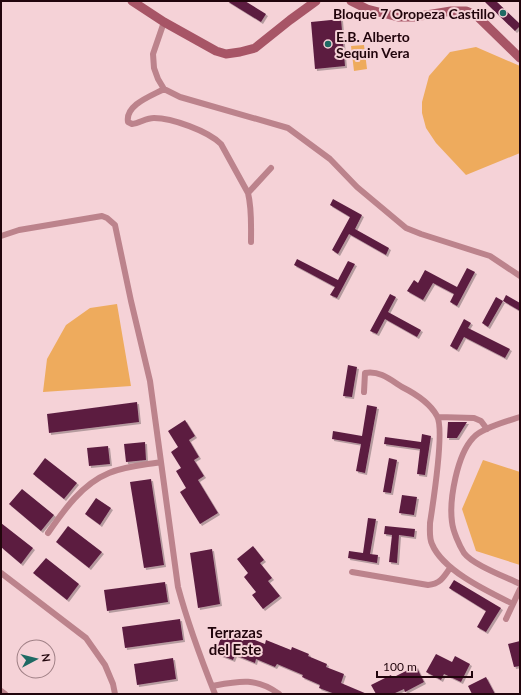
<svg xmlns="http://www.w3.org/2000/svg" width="521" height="695" viewBox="0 0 521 695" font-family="Lato,sans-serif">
<defs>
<filter id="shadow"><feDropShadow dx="2" dy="2" stdDeviation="0" flood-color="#0004"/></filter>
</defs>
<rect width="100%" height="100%" fill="#f5d2d7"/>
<path fill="#eeab5d" d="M364,45l3,24 -13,2 -3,-25z
M476,47l44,19v87l-54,22 -30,-32 -10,-15 -4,-15v-11l7,-26 21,-24z
M117,304l14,82 -88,6 4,-33 19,-34 24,-17z
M483,460l37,12v93l-44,-14 -14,-42z"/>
<path fill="#5b1d41" filter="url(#shadow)" d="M227,1h18l21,13 -5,8z
M484,1h12l24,23v2l-5,5z
M341,19l4,47 -30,3 -4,-47z
M333,199l29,16 -7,14 34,19 -3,7 -37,-21 -11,20 -6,-4 18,-33 -20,-12z
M297,259l41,21 10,-19 7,3 -18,34 -7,-3 5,-8 -41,-22z
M467,268l8,4 -18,34 -7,-4 4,-8 -21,-11 -10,17 -16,-9 7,-11 4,3 7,-13 32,17z
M390,294l6,3 -8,15 33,18 -4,7 -32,-18 -8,15 -7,-3z
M506,295l14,8v8l-17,-10z
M496,297l7,4 -15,26 -6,-4z
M464,319l7,4 -3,5 42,21 -5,9 -41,-21 -7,13 -7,-4z
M348,365l9,2 -5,30 -9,-1z
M137,402l2,20 -90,11 -2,-19z
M367,405l10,2 -12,66 -9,-2 5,-27 -29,-5 1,-8 29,5z
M185,420l10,16 -6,4 10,17 -5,3 10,16 -6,4 20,33 -18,11 -20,-32 6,-4 -10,-17 5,-3 -10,-16 7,-5 -10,-16z
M448,422h19l-10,16h-10z
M422,434l9,2 -6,39 -8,-1 3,-25 -36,-5 1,-7 36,5z
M145,442l1,18 -20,2 -2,-18z
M108,446l2,18 -21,2 -2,-18z
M45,458l32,25 -13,16 -31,-25z
M389,458l8,2 -6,33 -8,-1z
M151,479l13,86 -20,3 -14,-86z
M22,489l32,26 -13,16 -32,-27z
M402,495l15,2 -3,18 -15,-2z
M96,498l15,10 -11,17 -15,-11z
M368,518l8,1 -6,35 8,1 -1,8 -29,-5 1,-7 14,2z
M1,523l32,25 -12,16 -20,-17z
M68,526l34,26 -13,16 -33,-26z
M385,526l30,3 -1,8 -15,-2 -2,28 -8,-1 3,-27 -8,-1z
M253,546l11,14 -4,3 12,15 -4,3 12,15 -17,13 -11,-14 4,-3 -12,-15 4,-4 -11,-14z
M212,549l8,55 -22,4 -8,-55z
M46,558l33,26 -12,16 -34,-27z
M454,580l47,28 -15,24 -9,-5 9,-16 -37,-23z
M165,582l3,20 -61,9 -3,-21z
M180,619l3,21 -58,8 -3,-21z
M223,633l20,8 2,-5 20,8 1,-4 25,10 1,-3 17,7 -1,2 19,8 -1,3 18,7 -3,9 26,11h-32l-16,-6 1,-3 -18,-8 1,-2 -26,-11 -2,3 -19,-8 -1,4 -20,-8 -2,5 -18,-7z
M520,641v25l-6,1 -6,-23z
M436,654l16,8 3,-6 15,8 -9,18 -17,-8 -3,6 -15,-8z
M173,658l3,21 -39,6 -3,-21z
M416,666l8,16 -19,10 -1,-3 -11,5h-17l-5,-9 20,-10 1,3z
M486,677l9,17h-23l-4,-8z"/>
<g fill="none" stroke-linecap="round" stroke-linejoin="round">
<path stroke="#bc838c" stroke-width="6" d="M164,22l-11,32 1,14 4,11 6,10 16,8 108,31 42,31 27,28 49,41 15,6 69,22 30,20
M164,89c-13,7 -39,16 -36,33l4,2c8,-1 14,-6 22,-6 18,0 54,13 67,26l27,49c4,16 3,32 3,49
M248,193l23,-25
M1,236l18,-6 83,-14 5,2 8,7 16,76 19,80 28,206c10,37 23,72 37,107
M364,392l1,-19c14,-3 26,7 37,14 12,6 28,16 35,29 8,14 -4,87 -7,107 0,7 -1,15 2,21 11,27 57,48 81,60
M438,417l36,1 7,3 6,8
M520,417c-12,4 -39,11 -47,21 -16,17 -24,62 -21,84 1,9 7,23 12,31 9,12 42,24 56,31
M48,533c16,-23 34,-49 61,-60 17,-7 35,-8 52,-11
M352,572l76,13c12,-1 16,-8 22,-17
M1,573l85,65 19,27 8,19 2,10
M506,619l14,-30
M212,686c27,-5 44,-9 67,8
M1,691l4,3"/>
<path stroke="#a75566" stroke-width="9" d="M132,1l32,21 52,29 10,3 14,-2 15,-4 35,-28 26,-19
M351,1l16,8 31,8h16l37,-6h15l10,4 44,43"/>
</g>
<g fill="#1f6a64" stroke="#f5d2d7" stroke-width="1.5">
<circle cx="503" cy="13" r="4"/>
<circle cx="328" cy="44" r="4"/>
</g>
<g text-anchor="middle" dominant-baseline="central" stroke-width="4" stroke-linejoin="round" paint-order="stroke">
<g font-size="14" font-weight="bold" fill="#21050c" stroke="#f5d2d7" text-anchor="end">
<text x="495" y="13">Bloque 7 Oropeza Castillo</text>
<text x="336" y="36" text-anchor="start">E.B. Alberto<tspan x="336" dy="16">Sequin Vera</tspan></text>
</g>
<g font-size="15" font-weight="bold" fill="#21050c" stroke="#f5d2d7">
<text x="235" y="632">Terrazas<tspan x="235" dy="17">del Este</tspan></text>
</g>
</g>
<rect width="521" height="695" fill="none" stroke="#21050c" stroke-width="4"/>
<g transform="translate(36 659) rotate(83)"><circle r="19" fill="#f5d2d7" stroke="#a08086"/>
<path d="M0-3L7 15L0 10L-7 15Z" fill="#1f6a64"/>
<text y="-6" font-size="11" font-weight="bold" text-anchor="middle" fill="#21050c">N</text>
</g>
<path d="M377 671v6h95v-6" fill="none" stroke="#21050c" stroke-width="2"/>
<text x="383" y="671" font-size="12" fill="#21050c" stroke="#f5d2d7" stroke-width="3" paint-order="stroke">100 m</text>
</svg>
